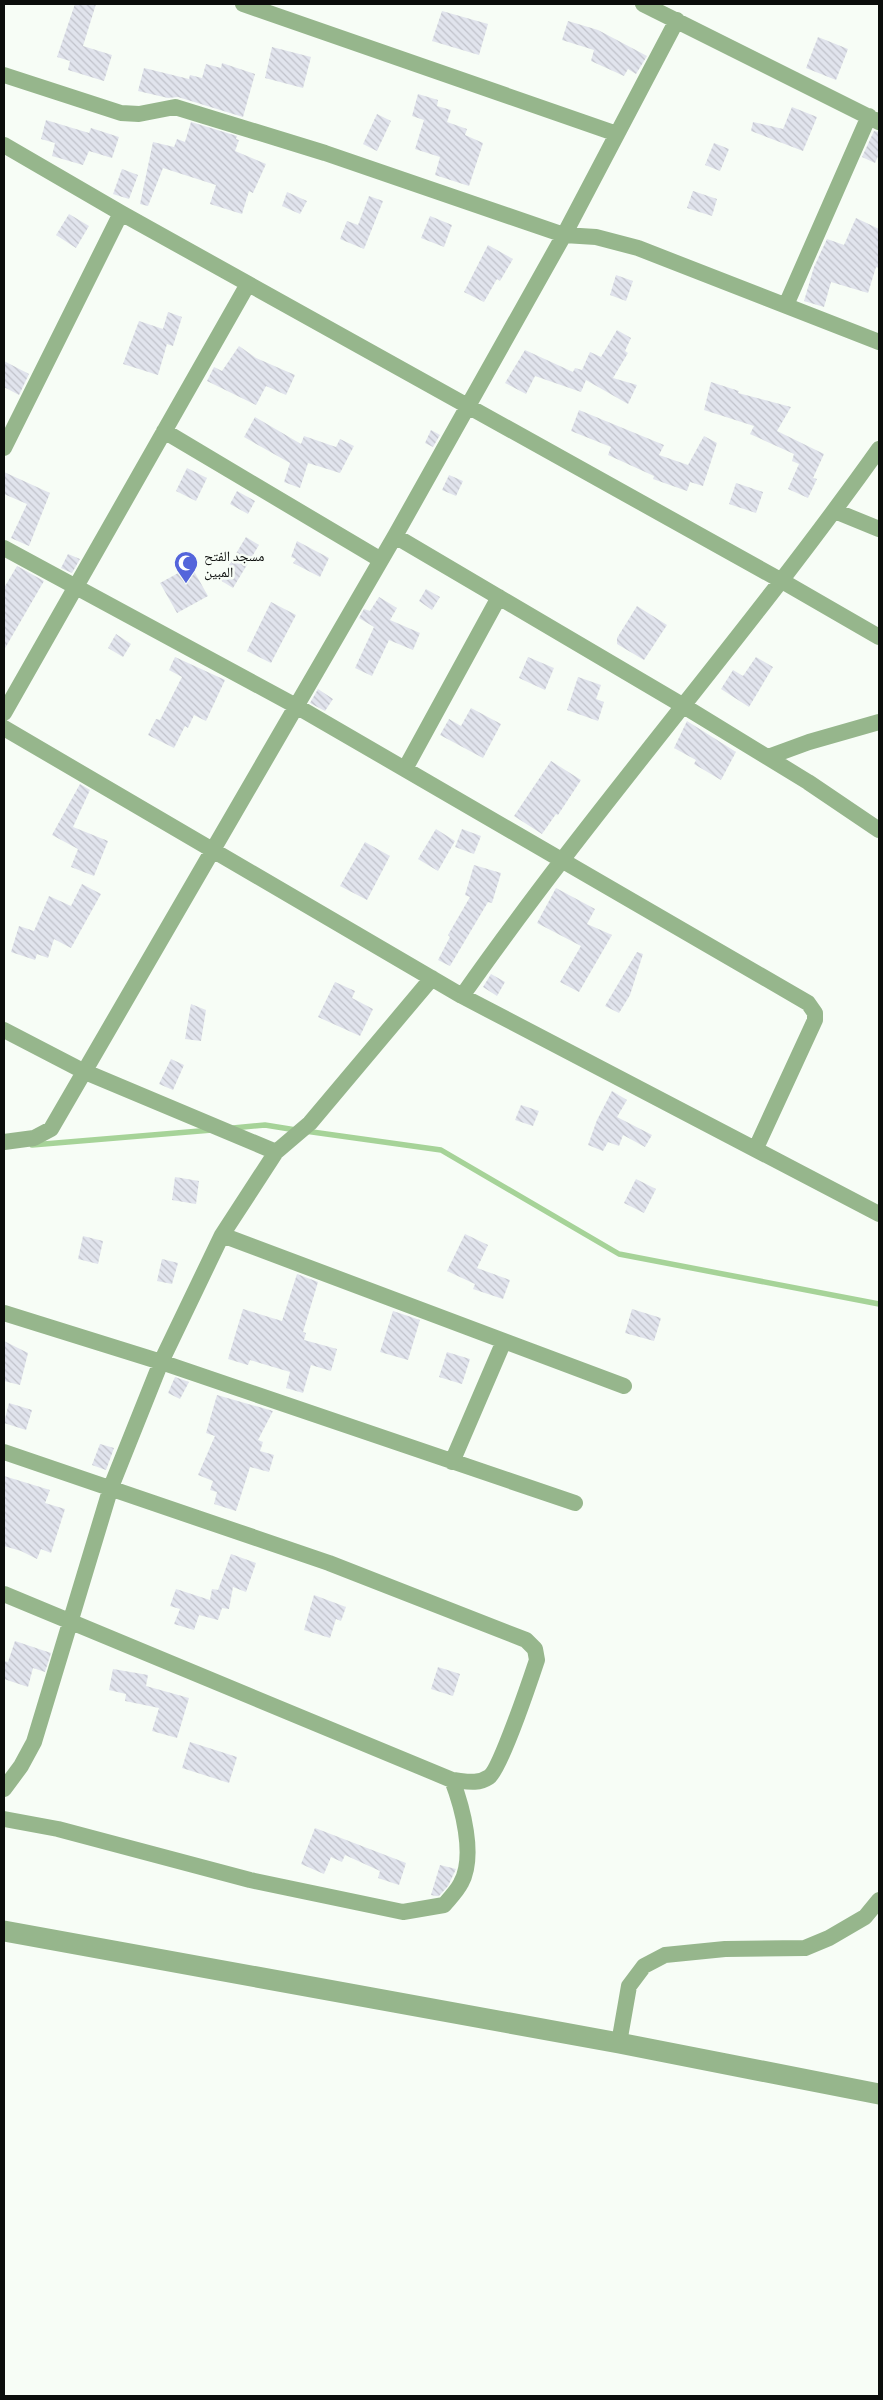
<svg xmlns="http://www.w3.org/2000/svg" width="883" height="2400" viewBox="0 0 883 2400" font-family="Barlow,'Noto Naskh Arabic',sans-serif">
<defs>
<pattern id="building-back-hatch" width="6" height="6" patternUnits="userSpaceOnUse" patternTransform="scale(1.25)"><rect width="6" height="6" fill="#e1e4ed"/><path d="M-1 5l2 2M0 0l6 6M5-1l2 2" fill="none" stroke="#c0c2ca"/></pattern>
</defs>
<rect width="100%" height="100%" fill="#f7fdf6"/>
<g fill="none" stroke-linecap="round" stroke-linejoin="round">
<path stroke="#a6d398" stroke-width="5.5" d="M233,1128l32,-3 31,5
M305,1131l136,19 178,104 260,50
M32,1145l180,-15"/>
</g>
<path fill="url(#building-back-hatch)" d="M75,4h21l-13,42 29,9 -8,26 -36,-11 2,-9 -13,-4z
M442,11l46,13 -9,31 -47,-14z
M568,21l30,9 49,26 -11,18 -8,-5 -4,7 -33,-15 3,-11 -32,-10z
M818,37l30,12 -12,31 -30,-12z
M272,47l39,10 -8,31 -38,-10z
M222,63l33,11 -12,43 -65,-20 -10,1 -30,-7 6,-23 45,11 1,-4 12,3 4,-14 15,4z
M418,94l20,6 -1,6 14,4 -4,12 20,7 -2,6 18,8 -14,43 -34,-11 5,-18 -25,-8 9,-29 -12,-4z
M792,107l25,10 -14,34 -52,-20 2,-9 30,7z
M377,114l14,7 -14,30 -14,-7z
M46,120l43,13 2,-5 28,9 -7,21 -23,-7 -6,14 -31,-9 3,-13 -14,-4z
M191,122l46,14 -1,3 3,1 -4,11 31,13 -13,29 -4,-2 -7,23 -32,-10 6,-19 -53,-17 -15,38 -8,-2 13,-62 21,5 3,-8 8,3z
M874,131l5,1v22l-4,9 -13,-6z
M714,143l15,6 -9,22 -15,-6z
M122,169l16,6 -9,24 -16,-5z
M693,191l24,8 -5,17 -25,-8z
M287,192l20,9 -7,13 -18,-8z
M369,196l14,5 -19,48 -24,-10 7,-18 11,4z
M69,214l20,12 -13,22 -20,-13z
M430,216l22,9 -8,22 -23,-9z
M856,218l23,11v39l-3,-1 -8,26 -37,-11 -7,25 -20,-6 10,-34 13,-28 17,6z
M488,245l25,14 -13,22 -3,-2 -13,23 -20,-10z
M616,275l17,6 -7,20 -16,-6z
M168,312l14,5 -9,29 -6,-2 -9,31 -35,-11 16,-43 24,8z
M617,330l14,8 -6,13 3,2 -15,25 24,7 -9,19 -42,-24 -5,12 -46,-16 -9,18 -21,-11 20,-33 48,22 2,-4 7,2 8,-18 11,5z
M239,346l17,12 39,17 -9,20 -20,-9 -10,19 -49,-24 7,-14 8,4z
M4,361l25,13 -10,21 -15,-8z
M711,382l28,9 -1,2 53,14 -14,24 47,23 -11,24 4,1 -9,19 -20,-9 11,-25 -7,-3 2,-7 -44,-20 4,-8 -50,-16z
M579,410l85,35 -5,10 29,10 16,-29 13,7 -14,43 -13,-4 -3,9 -34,-12 1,-3 -46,-21 3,-8 -40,-16z
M255,417l46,27 3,-8 32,11 4,-8 14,7 -14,27 -32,-10 -8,25 -16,-6 6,-19 -46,-26z
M431,430l9,5 -7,12 -8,-4z
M187,468l20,10 -11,23 -20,-10z
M4,472l46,21 -21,53 -18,-8 16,-34 -23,-10z
M449,475l14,6 -7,15 -14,-6z
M736,483l27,9 -7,21 -27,-9z
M237,491l18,10 -7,13 -18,-10z
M246,537l13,8 -26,43 -13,-8z
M297,541l32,17 -9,19 -27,-14 3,-4 -5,-2z
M68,554l12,5 -8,14 -11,-5z
M17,566l27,15 -40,69v-62z
M191,566l17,30 -31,17 -17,-30z
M426,589l14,8 -8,13 -13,-9z
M379,597l18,11 -7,12 30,13 -7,17 -24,-10 -17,36 -17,-8 19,-41 -15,-9 5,-9 6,2z
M271,602l25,13 -25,48 -24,-12z
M637,606l30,19 -23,35 -27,-16v-6z
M116,634l15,10 -8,13 -15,-9z
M175,657l50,23 -19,41 -12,-6 -6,13 -3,-2 -11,22 -26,-13 8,-16 4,1 22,-43 -13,-7z
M528,657l26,11 -9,22 -26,-12z
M756,657l17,10 -24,40 -28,-18 12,-19 10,6z
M578,677l23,8 -5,14 8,3 -6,19 -31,-11z
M318,689l15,10 -8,12 -15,-8z
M471,708l30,16 -18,34 -43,-23 9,-16 12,7z
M687,721l49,31 -15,28 -27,-16 2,-4 -22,-12z
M551,761l30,19 -23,35 -2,-1 -14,20 -28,-18z
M80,784l10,6 -17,37 35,14 -14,35 -23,-9 7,-18 -26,-14z
M436,829l19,12 -17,30 -20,-12z
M462,829l19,7 -7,18 -19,-7z
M365,842l25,14 -23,44 -27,-14z
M474,865l27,8 -9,30 -4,-1 -38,64 -12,-6 12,-23 -2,-2 22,-38 -5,-2z
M82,884l19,10 -30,54 -17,-9 -6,19 -11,-4 -2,6 -24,-8 8,-26 15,5 15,-35 22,10z
M556,888l39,21 -8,15 25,11 -33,57 -19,-10 21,-36 -44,-23z
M637,952l6,2 -13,41 -11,18 -14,-7z
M491,974l14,8 -8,14 -14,-9z
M335,982l20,9 -3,7 21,11 -13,27 -42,-19z
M191,1004l15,6 -5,31 -16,-2z
M171,1059l13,6 -11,25 -14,-6z
M612,1091l15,9 -10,17 35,18 -7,12 -22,-12 -4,11 -11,-4 -5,9 -15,-6 9,-25z
M521,1105l18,6 -6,15 -18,-6z
M175,1177l24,4 -3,23 -24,-4z
M636,1179l20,10 -12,24 -20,-10z
M465,1234l23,11 -11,23 33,12 -7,19 -30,-10 2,-5 -28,-13z
M83,1236l20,5 -5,23 -20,-5z
M162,1259l16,4 -6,21 -15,-3z
M297,1274l21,8 -15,50 3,1 -2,7 33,9 -6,22 -20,-6 -8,28 -17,-5 4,-16 -40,-12 -2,5 -20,-6 15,-50 39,12z
M632,1309l29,9 -7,23 -29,-8z
M393,1311l27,9 -12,40 -28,-8z
M4,1341l24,12 -8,32 -16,-4z
M447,1352l23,7 -8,25 -23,-7z
M175,1377l14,5 -9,17 -12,-6z
M217,1395l56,16 -15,29 5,2 -3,9 14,4 -5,17 -19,-5 -14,44 -22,-7 3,-12 -7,-2 3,-9 -15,-6 17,-39 -9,-3z
M9,1403l23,7 -6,20 -22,-7z
M100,1444l14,4 -8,22 -14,-5z
M4,1476l46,14 -5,13 20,6 -14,44 -10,-4 -4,10 -16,-8 -17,-5z
M231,1554l25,9 -10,29 -13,-5 -4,22 -7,-1 -4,12 -19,-5 -5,15 -20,-6 6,-15 -10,-3 6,-17 34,11 2,-11 6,1z
M314,1595l32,12 -5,14 -5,-2 -6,19 -26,-8z
M15,1641l36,12 -6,19 -12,-4 -5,19 -24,-8v-18l4,1z
M438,1667l22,7 -7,22 -22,-7z
M113,1669l35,6 -2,11 43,12 -12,40 -25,-7 7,-23 -34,-7 1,-7 -17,-4z
M190,1742l47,15 -8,26 -47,-15z
M315,1828l91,35 -7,22 -21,-7 2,-7 -35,-16 -3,7 -11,-5 -7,17 -23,-10z
M440,1865l16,4 -8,17 -9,10h-3l-5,-1z"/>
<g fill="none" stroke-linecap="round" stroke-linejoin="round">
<path stroke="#96b68c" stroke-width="16" d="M243,4l374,130
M643,4l236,118
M4,75l117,38 18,1 36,-7 150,46 239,82 32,2 42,11 241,94
M4,145l117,68 661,368 97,56
M786,305l83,-189
M164,431l217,129
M4,448l117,-235
M835,511l44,18
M395,536l287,169 126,77 71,48
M4,548l292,158 512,297 7,10v7l-59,128
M4,713l244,-429
M4,728l458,268 417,218
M768,757l41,-15 70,-20
M405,769l94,-172
M462,996c132,-188 284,-360 417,-547
M4,1030l79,41 193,81
M4,1142l30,-4 17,-9 344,-593 169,-301 113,-215
M222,1235l402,151
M4,1313l157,49 414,141
M4,1452l325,111 197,77 9,9 2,11c-6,18 -37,110 -48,117 -12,8 -24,4 -37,3l-448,-186
M452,1462l52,-121
M4,1789l17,-23 13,-24 77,-255 50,-125 61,-127 54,-83 34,-29 122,-145
M4,1819l54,10 192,51 153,32 41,-7c6,-7 13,-14 17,-22 15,-27 1,-77 -9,-103
M619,2043l10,-57 15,-20 21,-11 60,-6 80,-1 24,-10 36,-21 14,-17"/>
<path stroke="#96b68c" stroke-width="21" d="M4,1931l615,112 260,51"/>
</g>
<defs>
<g id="mosque-pin" transform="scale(1.25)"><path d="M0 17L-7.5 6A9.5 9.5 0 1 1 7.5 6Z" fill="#5465db" stroke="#f7fdf6"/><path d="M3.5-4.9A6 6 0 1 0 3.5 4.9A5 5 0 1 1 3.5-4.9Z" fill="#fff"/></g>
</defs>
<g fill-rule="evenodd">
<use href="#mosque-pin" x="186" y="563"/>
</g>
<g text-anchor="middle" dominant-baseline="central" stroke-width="5" stroke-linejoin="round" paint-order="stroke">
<g font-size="14" fill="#0b0d0b" stroke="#f7fdf6" text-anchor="start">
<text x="204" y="555">مسجد الفتح<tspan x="204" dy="16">المبين</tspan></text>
</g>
</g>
<rect width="883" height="2400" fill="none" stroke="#0b0d0b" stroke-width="10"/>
</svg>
